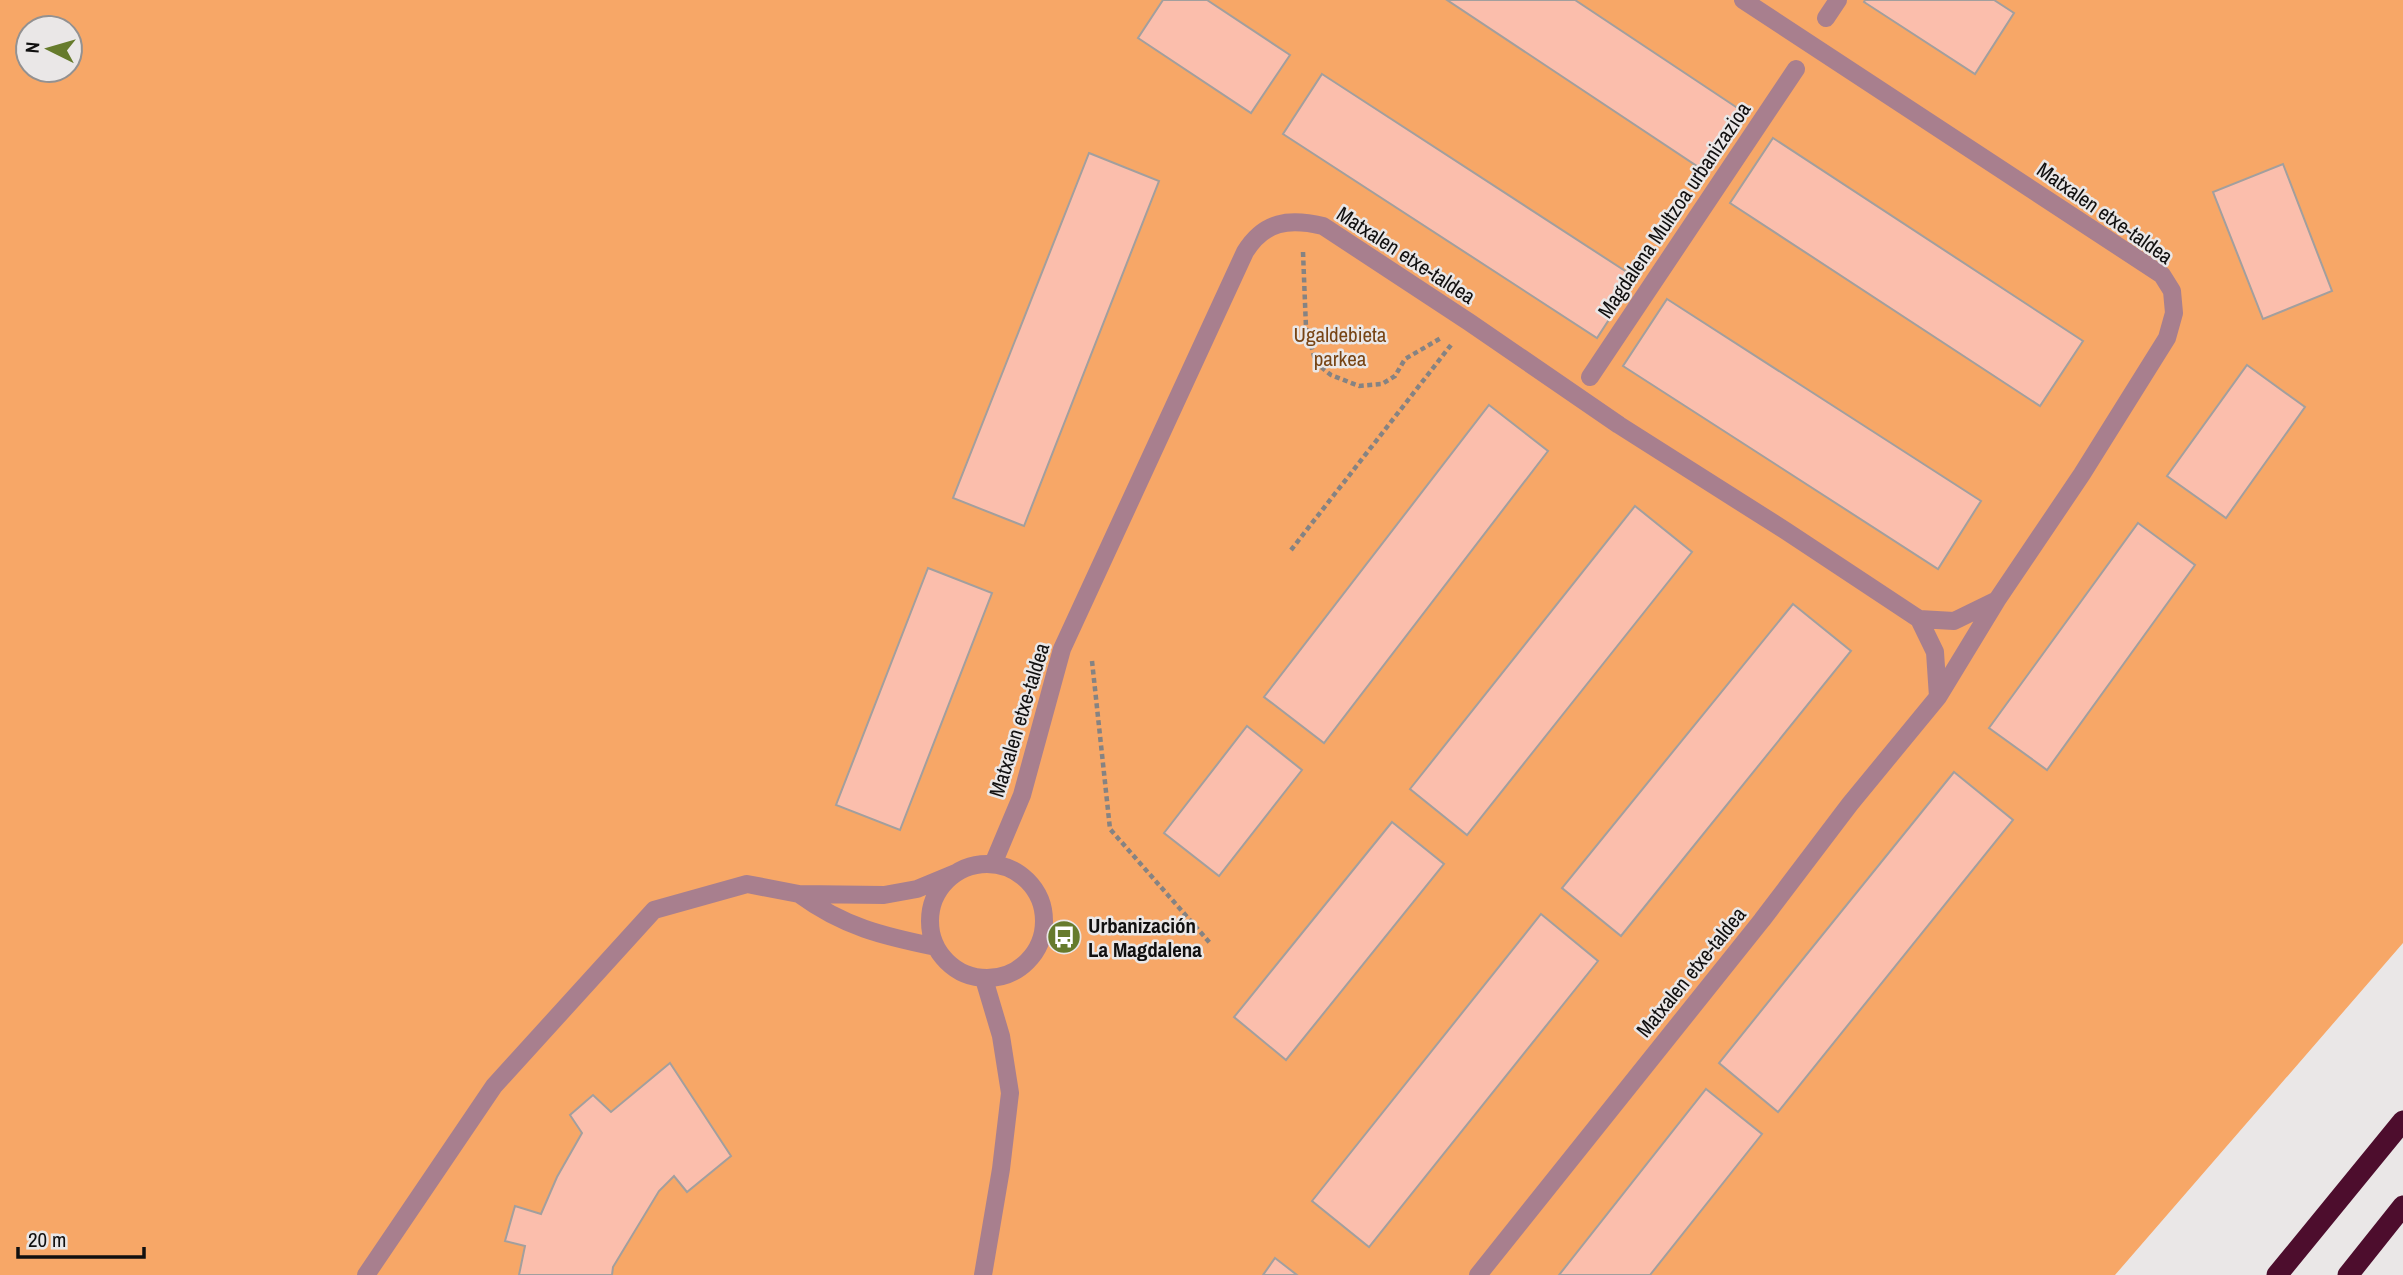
<svg xmlns="http://www.w3.org/2000/svg" width="2403" height="1275" viewBox="0 0 2403 1275" font-family="'Archivo Narrow',sans-serif">
<rect width="100%" height="100%" fill="#eae7e7"/>
<path fill="#f7a767" fill-rule="evenodd" d="M0,0h2403v943l-288,332h-2115zM28,28h42v42h-42z"/>
<path fill="#fbbeac" stroke="#a29f9e" stroke-width="2" d="M1163,0h44l83,55 -39,58 -113,-75z
M1447,0h128l170,113 -39,59z
M1865,0h129l20,13 -39,61 -111,-72z
M1322,74l314,204 -39,60 -314,-204z
M1773,138l310,203 -43,65 -310,-203z
M1089,153l70,28 -135,345 -71,-28z
M2283,164l49,127 -69,28 -50,-127z
M1667,299l314,202 -43,68 -315,-203z
M2247,365l58,42 -79,111 -59,-42z
M1489,405l59,46 -224,292 -60,-46z
M1635,506l57,46 -225,283 -57,-46z
M2138,523l57,42 -148,205 -58,-42z
M928,568l64,25 -92,237 -64,-25z
M1793,604l58,47 -230,285 -59,-48z
M1247,726l55,44 -83,106 -55,-43z
M1954,772l59,48 -235,292 -59,-49z
M1392,822l52,42 -158,196 -52,-43z
M1541,914l57,47 -229,286 -57,-46z
M670,1063l61,93 -44,36 -13,-16 -15,15 -46,76 -1,8h-93l6,-29 -20,-5 10,-35 26,8 16,-37 25,-44 -12,-18 23,-20 18,17z
M1706,1089l56,45 -112,141h-91z
M1275,1258l22,17h-34z"/>
<g fill="none" stroke-linecap="round" stroke-linejoin="round">
<path stroke="#858383" stroke-width="4.5" stroke-dasharray="5 3.5" stroke-linecap="butt" d="M1303,252l3,76 10,35 15,12 28,11 23,-2 13,-8 10,-17 36,-21
M1291,550l160,-205
M1092,661l18,168 100,114"/>
<path stroke="#a87f8e" stroke-width="18" d="M1826,18l12,-18
M1590,377l206,-308"/>
<path stroke="#a87f8e" stroke-width="18" d="M1919,619l35,2 43,-21
M930 921a57 57 0 1 1 114 0a57 57 0 1 1-114 0Z
M993,864l29,-69 40,-146 183,-397c19,-31 44,-34 78,-26l146,96 150,103 167,106 133,88 16,33 3,45
M799,894c45,33 84,42 137,53
M366,1275l128,-189 160,-176 93,-26 52,10 85,1 33,-6 41,-17
M983,1275l18,-106 9,-76 -9,-57 -17,-57
M1478,1275l284,-355 88,-116 88,-107 59,-97 85,-126 85,-136 7,-25 -2,-22 -10,-16 -419,-275"/>
<path stroke="#4d0d2d" stroke-width="21" d="M2277,1275l126,-154
M2348,1275l55,-69"/>
</g>
<defs>
<g id="bus-disc" transform="scale(1.75)"><circle r="9.5" fill="#667b2c" stroke="#eae7e7"/><path d="M-5-6H5V4H4V6H2V4H-2V6H-4V4H-5ZM-3.5-4V0h7V-4ZM-3.5 1.2v1.5H-2V1.2ZM2 1.2v1.5H3.5V1.2Z" fill="#fff"/></g>
</defs>
<g fill-rule="evenodd">
<use href="#bus-disc" x="1064" y="937"/>
</g>
<g text-anchor="middle" dominant-baseline="central" stroke-width="5" stroke-linejoin="round" paint-order="stroke">
<g font-size="21" fill="#111010" stroke="#eae7e7">
<text transform="translate(1674 210) rotate(-56)">Magdalena Multzoa urbanizazioa</text>
<text transform="translate(2105 213) rotate(35)">Matxalen etxe-taldea</text>
<text transform="translate(1406 255) rotate(33)">Matxalen etxe-taldea</text>
<text transform="translate(1019 720) rotate(-73)">Matxalen etxe-taldea</text>
<text transform="translate(1691 972) rotate(-51)">Matxalen etxe-taldea</text>
</g>
<g font-size="21" fill="#774414" stroke="#eae7e7">
<text x="1340" y="334">Ugaldebieta<tspan x="1340" dy="24">parkea</tspan></text>
</g>
<g font-size="21" font-weight="bold" fill="#111010" stroke="#eae7e7" text-anchor="start">
<text x="1088" y="925">Urbanización<tspan x="1088" dy="24">La Magdalena</tspan></text>
</g>
</g>
<g transform="translate(49 49) rotate(275)"><circle r="33" fill="#eae7e7" stroke="#939191" stroke-width="2"/>
<path d="M0-5L12 26L0 18L-12 26Z" fill="#667b2c"/>
<text y="-10" font-size="19" font-weight="bold" text-anchor="middle" fill="#111010">N</text>
</g>
<path d="M18 1247v10h126v-10" fill="none" stroke="#111010" stroke-width="3.5"/>
<text x="28" y="1247" font-size="21" fill="#111010" stroke="#eae7e7" stroke-width="5" paint-order="stroke">20 m</text>
</svg>
